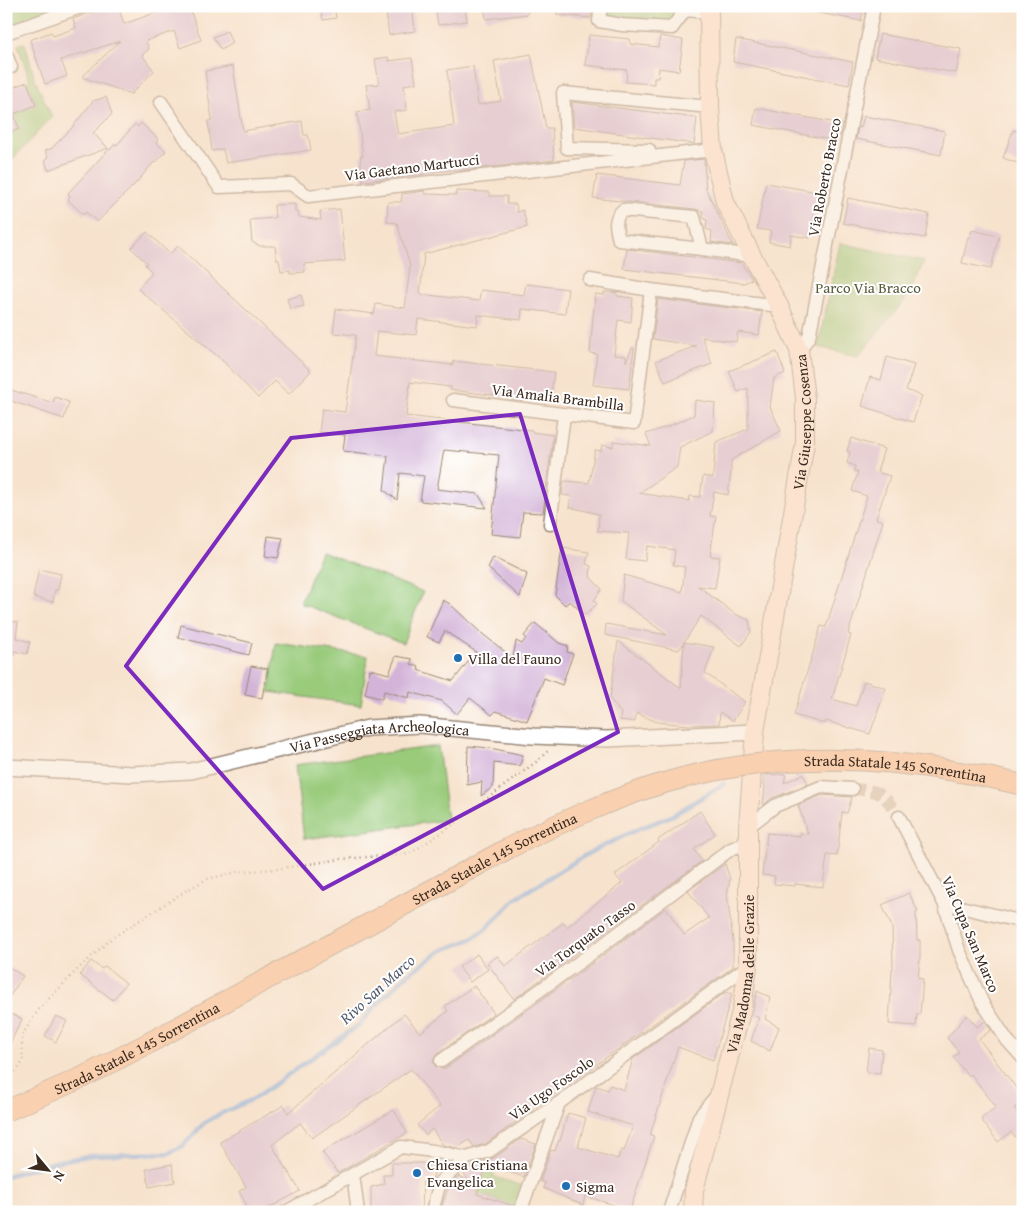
<svg xmlns="http://www.w3.org/2000/svg" width="1029" height="1218" viewBox="0 0 1029 1218" font-family="'Gentium Book Plus',serif">
<rect width="100%" height="100%" fill="#fff"/>
<filter id="ink" filterUnits="userSpaceOnUse"><feTurbulence type="fractalNoise" baseFrequency=".02" numOctaves="2"/><feDisplacementMap in="SourceGraphic" scale="10" xChannelSelector="R" yChannelSelector="G"/><feConvolveMatrix kernelMatrix="1 2 1 2 8 2 1 2 1" color-interpolation-filters="sRGB"/></filter>
<filter id="wash" filterUnits="userSpaceOnUse"><feTurbulence type="fractalNoise" baseFrequency=".0096" numOctaves="4" result="noise"/><feDisplacementMap in="SourceGraphic" scale="20" xChannelSelector="R" yChannelSelector="G"/><feGaussianBlur stdDeviation="1.12" result="paint"/><feColorMatrix in="noise" values="0 0 0 0 0 0 0 0 0 0 0 0 0 0 0 0 0 1.4 0 .05"/><feComposite in="paint" operator="in"/></filter>
<g filter="url(#wash)">
<rect width="100%" height="100%" fill="#f7e3cd"/>
<path fill="#99cb7a" stroke="#6a7a4c" d="M6,6h57l-53,19 -4,-11z
M605,6h78l-11,22 -67,-6z
M25,43l10,37 17,37 -46,49v-32l13,-5 -5,-15 22,-9 -9,-23 3,-1 -12,-36z
M840,243l84,18 -15,34 -51,61 -40,-9z
M321,552l102,40 -20,51 -103,-40z
M276,643l92,13 -7,49 -92,-13z
M438,746l9,74 -143,19 -9,-74z
M488,1161l7,16 31,10 -8,21 -33,-12 -5,16h-9z"/>
<g fill="none" stroke-linecap="round" stroke-linejoin="round">
<path stroke="#77a7e1" stroke-width="4.5" d="M6,1176l53,-15 35,-6 75,-2 14,-7 21,-23 16,-9 35,-16 105,-74 15,-18 33,-32 33,-23 31,-12 16,-12 28,-29 73,-45 45,-22 39,-16 51,-31"/>
</g>
<g id="blocks">
<path fill="#d3b4d8" d="M110,6h8l6,18 42,-15v-3h23l12,34 -21,8 -6,-17 -28,10 3,8 -7,6 12,16 -23,23 -49,-17 38,-36 -59,19 6,16 -22,8 -15,-44 21,-8 2,4 23,-8 -3,-9z
M329,6h5l2,12 -13,2 -3,-12z
M385,6h27l3,25 -26,4z
M435,6h30l2,15 -29,4z
M484,6h43l1,8 -42,5z
M557,6h35l-1,12 -34,-3z
M815,6h49l-3,15 -47,-9z
M227,31l5,12 -11,7 -8,-13z
M880,34l81,15 -5,24 -81,-15z
M589,35l41,4v5l28,3 2,-11 23,4 -4,31 -20,-3 -1,10h-4v6l-28,-2 1,-12 -42,-5z
M736,39l117,23 -4,23 -116,-23z
M531,54l15,74h6l2,32 -100,11v-1l-29,3v1l-62,7 -3,-25h3l-6,-44 13,-2 -4,-25 13,-1 -4,-25 13,-2 1,4 23,-3 4,25 -12,2 3,25 -13,2 4,22 56,-8 -7,-56 26,-4 5,39 23,-4 -7,-40z
M233,66l10,65 59,-10 2,14h4l3,15 -85,13 -3,-14 -11,2 -4,-30 4,-1 -7,-49z
M27,82l9,23 -22,9 5,15 -13,5v-44z
M106,97l6,17 -19,19 15,15 -60,22 -3,-10 3,-2 -3,-8 6,-1 20,-20 22,-28z
M572,102l125,16 -3,26 -120,-17z
M756,108l86,16 -2,12h-2l-1,5 -84,-16z
M864,116l81,15 -4,24 -85,-16 2,-12 3,1z
M141,123l17,16 -2,4 10,8 -11,12 -1,-1 -18,21 -39,39 -11,-10 -2,3 -16,-15 2,-4 -2,-3 41,-44 1,1 5,-6 2,1 18,-21 3,3z
M1013,130l10,3v32l-20,-7z
M704,159l2,30 27,56 -22,-3 1,-11 -6,-2 1,-9 -4,-2v-7l-8,-2 -102,-11 4,-23 83,10 4,-24z
M766,183l52,9 -8,46 -19,-3 -1,11 -21,-4 2,-11 -14,-2z
M425,191v3l31,1v-4l33,1 1,4h17v8h9l1,8 6,-2 4,17 -103,27 -4,40 59,7 2,-11 43,5 2,-11 42,5 -3,25 -43,-5 -1,11 -43,-5 -1,11 -59,-7 -2,16 -39,-4 -3,25 79,9v-4l101,11 -4,30 -100,-12 1,-3 -41,-5 -4,34 126,14v2l21,3 -10,78 -20,-1 -3,25 -29,-3 8,-79 -55,-5 -7,39 41,5 9,14 -67,-7 4,-25 -24,-3 -3,27 -13,-10 4,-34 -45,-5 2,-16 -26,-3 3,-23 23,3 11,-77 -23,-2 3,-24 38,5 2,-10 29,4 5,-42 -13,-43 -10,-1 1,-20h13l1,-8z
M848,198l81,16 -4,24 -82,-15z
M295,204v8h3l1,5 22,3 -1,-9 20,-2 5,52 -41,3 1,8 -15,1v-3l-9,1 -2,-11h-2l-2,-14h-15l-8,-4 -2,-22 25,-2 -1,-13z
M972,230l27,6 -8,33 -29,-6 6,-26h2z
M147,232l23,22 8,-8 133,125 -22,23 -14,-13 -17,17 -37,-39 -83,-70 14,-17 -7,-7 2,-2 -16,-15z
M627,249l114,14 11,16 -8,4 -120,-14z
M604,292l13,1v3l16,2 -2,24 -13,-2 -4,35 12,1v6l6,-14h2l-5,41 -36,-4 4,-31 -7,-1 5,-59 9,1z
M301,295l3,11 -14,3 -3,-10z
M658,299l104,13 -3,23 -21,-3 -2,10 -34,-5 10,27 -47,18 -9,-21 40,-15 -43,-7z
M777,352l8,21 -11,5 -4,29 11,24 -50,29v12l-3,23 -14,-3 -4,24 6,1 -6,39 10,1 -5,31 -17,-2 37,28 14,6 2,12 -10,14 -40,-30 -22,34 -74,-15 1,-11 61,11 -46,-34 3,-26 58,17 3,-25 -12,-2 2,-15 -28,-4 -2,15 -19,-2 3,-26 -31,-2 1,-17 -30,-7 2,-11 -9,-1 2,-14 25,2 6,-33 6,1 1,-6 11,2v-6l38,5 -5,-12 23,-8 25,-11 1,-15 20,3 -2,28 -33,16 -3,20 -38,26 50,8 1,-5 10,1 3,-21 10,2 3,-36 32,-13v-41l-10,4 -9,-21z
M887,357l27,8 -8,25 16,6 -9,26 -51,-16 8,-29 11,3z
M11,390l42,13 2,-6 14,5 -5,17 -56,-19z
M851,438l33,11 -7,23 13,4 -14,43 7,2 -35,113 3,1 -19,64 24,7 8,-25 22,7 -16,46 -44,-13 -1,3 -31,-9 27,-89 5,1 41,-131 -15,-5 6,-19 -4,-1 1,-5 -8,-3 3,-11 -3,-1z
M268,536l15,2 -5,20 -13,-2z
M562,548l27,4 -3,12 5,2 -1,11 12,12 -8,11 3,4 -12,11 -15,-14 -5,4 -10,-10z
M493,557l34,17 -7,23 -32,-29z
M39,569l22,5 -3,16h-3l-2,12 -20,-5z
M443,600l7,4 30,28 33,26 3,-17 6,3 4,-6 -2,-2 11,-13 24,20 9,3 -1,6 6,2 -11,31 -18,-7 -17,43 -31,-10 -4,4 -22,-17 -13,16 -15,-13 -32,-9 -1,6 -25,-7 -2,8 -17,-5 5,-25 19,5 7,-18 16,3 -1,5 8,3 -1,3 35,11 23,-29 -31,-21 -6,11 -12,-5z
M6,620l12,2 -2,16 14,4 -3,12 -13,-3 -1,5 -7,-1z
M181,625l71,18 -3,12 -71,-18z
M618,641l63,47 3,-46 30,5 -9,26 40,29 -12,19 -13,-9 -1,12 -30,1 -32,-3 -21,-9 -1,9 -15,-2 1,-7 -11,-14z
M251,666l17,3 -6,29 -17,-3z
M468,746l22,2 33,7 -3,11 -26,-3 -1,24 -12,9 1,-14 -15,3z
M786,774l-2,9 19,-9 5,10 -36,14 -9,7 2,-19 -1,-1v-10z
M822,795l30,2 -5,16 -5,-1 -5,44 -10,-1 -4,32 -28,-3v2l-21,-2 1,-8 -13,-1 5,-42 33,3v-3l8,1 -10,-29z
M700,811l15,23 -21,15 8,12 -188,138 -27,-36 11,-7 7,10 59,-44 3,5 55,-44 -7,-8 44,-33 -1,-2z
M725,864l5,15 -3,16 6,46v26l-248,177 -11,3 -5,-7 -12,8 -14,-3 -11,-16 -6,6 -9,-10 23,-19 -29,-37 -99,69 -12,-15 -28,22 28,46 -39,21h-11l-11,-21 7,-4 -26,-45 64,-37 4,8 116,-99 16,19 28,-22 -3,-5 29,-20 20,27 -58,42 -3,6 2,5 6,3 5,-1 151,-108 69,-52 18,27 25,-17 -21,-27z
M909,893l9,19 -2,1 1,27h3v19l-2,19 5,1 -3,35h-3l-1,12 -27,-2 3,-55h1l-1,-42 -10,-22z
M477,954l11,15 -18,13 -11,-15z
M91,961l11,8 3,-3 21,17 -13,17 -33,-25z
M6,965l17,11 -17,26z
M757,991l13,6 -5,22 14,8 -9,24 -19,-10 8,-23 -7,-4z
M726,992l6,2 -19,66 -35,-13 -28,88 4,1 -24,74 -45,-14 -2,9 -40,-17 2,-5 -5,-2 11,-31 4,1 4,-11 1,1 8,-28 18,5 -8,29 40,12 3,-9 3,1 9,-25 -45,-14 8,-26 12,4 2,-5 14,5 9,-31z
M6,1012l16,7 -16,33z
M967,1015l10,12 8,-6 6,9 -12,9 44,58v4l-9,7 9,12v26l-12,-14 -13,10 -17,-23 15,-12 -25,-33 -3,2 -15,-19 6,-5 -12,-14z
M56,1016l11,5 -11,21 -11,-6z
M869,1048l13,2 -2,23 -14,-1z
M394,1110l13,23 -69,40 -16,-21z
M521,1139l15,5 -12,33 -37,-12 -10,29 36,12 -1,6h-72l9,-27 10,-9 10,5 -6,-9 15,-9 16,-5z
M392,1163h33l11,5 -4,11 -9,2 -1,31h-51v-25l13,-3 -1,-9h9z
M172,1164l3,18 -26,5 -3,-18z"/>
</g>
</g>
<g filter="url(#ink)">
<use href="#blocks" fill-opacity="0" stroke="#998676" stroke-width="1"/>
<g fill="none" stroke-linecap="round" stroke-linejoin="round">
<path stroke="#d1beaa" stroke-width="12" stroke-dasharray="12 6" stroke-linecap="butt" d="M852,789c31,2 30,3 47,28"/>
<g stroke="#998676" stroke-width="15">
<path id="minor" d="M601,6l-2,15 23,4 50,3 13,-18
M685,10l24,2
M6,33l78,-27
M6,54l5,13
M161,102l58,85 72,-3 17,12 405,-46
M649,150l-82,-2 -4,-55 147,14
M702,249l-83,-9c-3,-12 -6,-22 4,-30l71,7 8,32 50,7
M590,280l61,10
M799,350l10,-13 65,-331
M453,400l181,23 17,-133 128,16
M550,524l14,-109
M899,817l45,86 15,47 23,52 25,38 16,18
M748,827l27,-21 46,-19 31,2
M944,903l79,19
M441,1061l151,-108 139,-104 17,-7
M353,1174l5,38
M286,1212l115,-65 32,4 34,7 22,-7 70,-48 189,-137
M432,1212l8,-30 27,-24
M520,1212l39,-109
M669,1212l30,-95 18,-22"/>
</g>
<g stroke="#998676" stroke-width="18">
<g id="tertiary">
<path id="s1" d="M6,767l126,7 59,-3 177,-43 52,-3 113,11 74,3 148,-7"/>
</g>
</g>
<g stroke="#998676" stroke-width="20">
<g id="secondary">
<path id="s2" d="M693,1212l1,-22 48,-182 6,-42v-139l7,-95 50,-289v-45l-6,-48 -20,-44 -27,-50 -27,-54 -12,-52 -3,-43 -1,-101"/>
</g>
</g>
<path stroke="#998676" stroke-width="2.5" stroke-dasharray="1 4" stroke-linecap="butt" d="M6,1076l5,-1 9,-8 3,-6 -1,-26 17,-26 41,-42 32,-29 75,-48 20,-11 30,-7 40,-3 64,-10 68,-5 34,-22 93,-70 12,-11"/>
<use href="#minor" stroke="#fff" stroke-width="12"/>
<use href="#tertiary" stroke="#fff" stroke-width="15"/>
<use href="#secondary" stroke="#fee3d1" stroke-width="18"/>
<g stroke="#998676" stroke-width="22" stroke-linecap="butt">
<g id="trunk-bridge">
<path id="s3" d="M6,1111l77,-34 64,-33 362,-196c52,-26 106,-51 162,-67 117,-33 234,-24 352,4"/>
</g>
</g>
<use href="#trunk-bridge" stroke="#fcba8d" stroke-width="20"/>
</g>
</g>
<path d="M0 0H1029V1218H0ZM520,414l98,318 -295,157 -197,-223 165,-228z" fill="#f7e3cd" fill-opacity=".55" fill-rule="evenodd"/>
<path fill="none" stroke="#7b2cbf" stroke-width="4" stroke-linejoin="round" d="M520,414l98,318 -295,157 -197,-223 165,-228z"/>
<g fill="#1f6fb2" stroke="#fff" stroke-width="2">
<circle cx="458" cy="658" r="5"/>
<circle cx="417" cy="1173" r="5"/>
<circle cx="566" cy="1186" r="5"/>
</g>
<g text-anchor="middle" dominant-baseline="central" stroke-width="4" stroke-linejoin="round" paint-order="stroke">
<g font-size="15" fill="#3b2a1e" stroke="#fff">
<text transform="translate(412 167) rotate(-7)">Via Gaetano Martucci</text>
<text transform="translate(824 177) rotate(-79)">Via Roberto Bracco</text>
<text transform="translate(558 397) rotate(7)">Via Amalia Brambilla</text>
<text stroke="none"><textPath href="#s2" startOffset="801">Via Giuseppe Cosenza</textPath></text>
<text stroke="none"><textPath href="#s1" startOffset="378">Via Passeggiata Archeologica</textPath></text>
<text stroke="none"><textPath href="#s3" startOffset="970">Strada Statale 145 Sorrentina</textPath></text>
<text stroke="none"><textPath href="#s3" startOffset="550">Strada Statale 145 Sorrentina</textPath></text>
<text transform="translate(971 934) rotate(67)">Via Cupa San Marco</text>
<text transform="translate(585 938) rotate(-36)">Via Torquato Tasso</text>
<text stroke="none"><textPath href="#s2" startOffset="244">Via Madonna delle Grazie</textPath></text>
<text stroke="none"><textPath href="#s3" startOffset="145">Strada Statale 145 Sorrentina</textPath></text>
<text transform="translate(551 1088) rotate(-35)">Via Ugo Foscolo</text>
</g>
<g font-size="15" fill="#575a3a" stroke="#fff">
<text x="868" y="287">Parco Via Bracco</text>
</g>
<g font-size="15" fill="#3b2a1e" stroke="#fff" text-anchor="start">
<text x="468" y="658">Villa del Fauno</text>
<text x="427" y="1164">Chiesa Cristiana<tspan x="427" dy="17">Evangelica</tspan></text>
<text x="576" y="1186">Sigma</text>
</g>
<g font-size="16" font-style="italic" fill="#535c6c" stroke="#fff">
<text transform="translate(377 989) rotate(-42)">Rivo San Marco</text>
</g>
</g>
<rect width="1029" height="1218" fill="none" stroke="#fff" stroke-width="25"/>
<g transform="translate(48 1170) rotate(119)" stroke="#ffffff" stroke-width="4" paint-order="stroke">
<path d="M0-4L9 19L0 12L-9 19Z" fill="#3b2a1e"/>
<text y="-8" font-size="14" font-weight="bold" text-anchor="middle" fill="#3b2a1e">N</text>
</g>
</svg>
